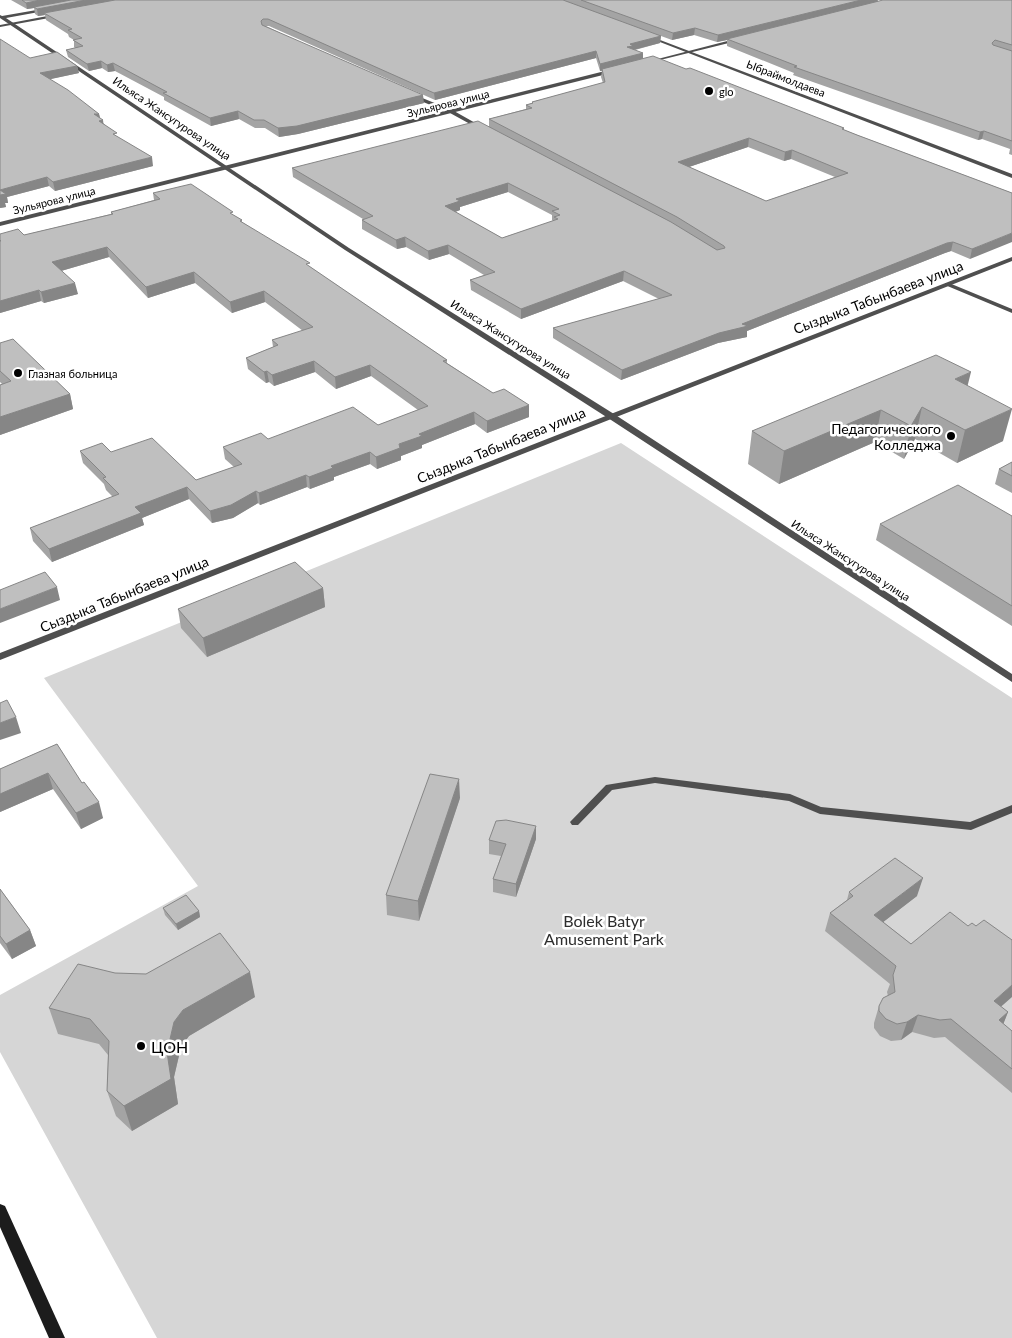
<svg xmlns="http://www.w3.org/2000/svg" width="1012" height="1338" viewBox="0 0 1012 1338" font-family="Lato,sans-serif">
<rect width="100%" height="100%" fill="#fff"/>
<path fill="#d6d6d6" d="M621,443l391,255v640h-855l-157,-286v-57l198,-109 -154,-208z"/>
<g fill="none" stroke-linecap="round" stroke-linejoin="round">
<path fill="#4f4f4f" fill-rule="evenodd" d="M945,283h4l63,26v4l-67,-28z
M655,777l135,17 31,13 149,15 42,-17v8l-41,17 -151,-16 -31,-13 -134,-18 -43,7 -34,35h-6l-2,-3 36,-37z"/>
<path fill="#4f4f4f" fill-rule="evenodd" d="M48,8l2,2 -44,8 343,230 265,166 398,260v8l-404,-264 -263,-168 -345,-232v-3l2,1z
M647,35l365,139v4l-365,-141z
M411,95h4l39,16 32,18 -5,1 -31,-17 -39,-16z"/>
<path fill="#4f4f4f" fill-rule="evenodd" d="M58,14l2,2 -60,11v-2z
M739,38l2,2 -93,23 -2,-1z
M613,69l2,3 -615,154v-4z
M1012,257v4l-1012,399v-7z"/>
<path fill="#1c1c1c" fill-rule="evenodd" d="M0,1204l5,2 60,132h-16l-49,-111z"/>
</g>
<path fill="#a4a4a4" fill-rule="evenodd" d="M11,0h867l-1,1 135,-1v155l-3,-1 1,-5 -28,-10 -4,1 -185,-65 1,-2 -67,-27v-6l-10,2 -23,-7 -22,5 -11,-4 -1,7 -25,7 8,9 201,69v2l168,63 -42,66 -19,-8 -6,2 -198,78v6l-29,6 -97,37 -68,-42v-10l106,-29 -36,-18 -102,38 -50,-29 -1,-10 14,-5 -35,-21 -20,6 -23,-13 -9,2 -35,-20v-9l1,-1 -70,-42 -1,-9 197,-41v-8l37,-10v-4l6,-2v-1l71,-19 -2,-6 1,-6h-2l-4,-13 -161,42 -166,-74h-3l158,77 -126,31 -19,3 -14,-9h-10l-16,-9 -28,7 -47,-26v-3l-49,-26 -7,1 -6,-4 -13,3 -21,-14 -2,-7 9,-2 -1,-1v-7l-5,-3 -1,-3 -22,-14 -1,-5 -7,1 -3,-2 -1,-6 -7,1zM748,147l36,14 7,-2 44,18 -69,24 -77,-34zM508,192l44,23v5l1,1 -51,17 -47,-26 5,-2v-3z
M30,58l47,8 2,7 -29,6 49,35 1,5 3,1v3l14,14 36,29 -98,25 -6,-5 -42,11 1,6h-3l1,4 -6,1z
M153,193l80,22 9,5v2l68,45 137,93v3l82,54 -42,16 -12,-9 -53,21v3l-21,8v4l-24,9 -7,-5 -36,13v3l-24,9 -3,-2 -47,18 -2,-2 -25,15 -21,5 -23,-24 -47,19 2,7 -92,37 -19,-21 -3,-13 83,-31 -7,-7 -2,-6 -21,-21 -3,-12 31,1 85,28 38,-13 -9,-8 -2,-12 45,-8 110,-14 40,-15 -47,-34 -35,13 -21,-17 -41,14 -5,-4 -3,1 -18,-14 -2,-11 27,-11 -1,-7 31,-9 -38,-29 -33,11 -37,-30 -47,15 -39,-41 -48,14 17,23 -34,9 -3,-2 -41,12v-79l24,1 87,-21v-2l43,-12z
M0,343l70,51 3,15 -73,26v-50l2,-1 -2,-2z
M967,385l36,56 -46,22 -42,-24 -11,20 -29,-17 -96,42 -31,-20 4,-33z
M1012,462v31l-17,-9 4,-15z
M1012,516v110l-136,-86 4,-16z
M323,588l2,19 -118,50 -26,-29 -3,-19z
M57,744l46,74 -22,11 -28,-40 -53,23v-43z
M460,798l-41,123 -32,-6 -1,-20z
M536,839l-20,58 -23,-5v-13l8,-23 -12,-2v-14z
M0,889l30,41 6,16 -24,13 -12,-16z
M849,892l68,4 -34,26 28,22 97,68 -5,12 9,7v62l-67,-56 -11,1 -22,-6 -11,8 -10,1 -11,-5 -6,-8v-5l5,-17 9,-10 -1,-4 3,-8 -65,-53 5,-18 17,-13z
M163,908l36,3 1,6 -22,13 -13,-15z
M115,973l140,24 -66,39 -8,11 -7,30 4,27 -46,27 -16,-15 -9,-25 1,-36 -9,-11 -41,-10 -9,-26z"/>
<path fill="#868686" d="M40,0h39l-45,7v1l-7,1 -1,-6z
M86,0h38l-80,13 1,2 -7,1 -1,-7z
M861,0h17l-1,2 -150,37v1l-10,2 1,-7z
M695,28l-1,7 -22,5 1,-7z
M661,36l-1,7 -27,7 -6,-3 3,-3z
M596,51v7l-161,42 -1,-7z
M643,53v8l-43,10v-7z
M101,61l1,7 -13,3 -2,-7z
M113,63l2,8 -7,1 -1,-7z
M77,66l2,7 -37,8 -2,-8z
M423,95l1,8 -126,31 -19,3 -1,-9z
M238,111l1,8 -28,7 -1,-8z
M94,114h5l2,7 2,-1 1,8z
M984,131l-2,8 -4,1 2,-8z
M749,138l-1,9 -71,24 1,-9z
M792,150l-1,9 -7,2 1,-9z
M152,157l1,9 -98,25 -2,-9z
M47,177l2,9 -42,11 1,6h-3l1,4 -6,1v-18z
M508,183v9l-48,15v3l-15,6v-10l11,-7z
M1012,233v9l-42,17 2,-10z
M405,237l1,10 -9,2 -1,-9z
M953,242l-2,9 -6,2 -198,78v6l-29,6 -97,37 1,-10 325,-127z
M448,245l1,9 -20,6 -1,-9z
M107,247l2,10 -55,16 -2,-11z
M624,271l-1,10 -102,38v-10z
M194,272l1,11 -47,15 -2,-11z
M75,283l3,11 -34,9 -3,-11z
M39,290l2,11 -41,12v-12z
M264,291l1,11 -33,11 -2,-11z
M314,361l1,11 -41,14 -2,-11z
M370,365l1,11 -35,13 -1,-12z
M267,371l2,11 -3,1 -2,-11z
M971,372l-8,32 -8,-25z
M70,394l3,15 -73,26v-18z
M529,405v12l-42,16v-12z
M922,407l-7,32 -11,20 7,-33z
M1012,409l-9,32 -46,22 8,-33z
M881,410l-6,32 -96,42 5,-33z
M474,412l1,12 -53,21v3l-21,8v4l-24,9 -1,-12 43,-23z
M370,452v12l-36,13v3l-24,9 -1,-12 22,-11z
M306,475l1,12 -47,18 -1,-12z
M187,487l2,12 -47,19 2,7 -92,37 -3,-13 86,-42z
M256,491l2,12 -25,15 -21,5 -2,-12z
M57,587l3,13 -60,23v-14z
M323,588l2,19 -118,50 -4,-19z
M16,717l5,16 -21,7v-17z
M48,773l5,16 -53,23v-18z
M459,779l1,19 -41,123 -1,-20z
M99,802l4,16 -22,11 -5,-16z
M536,826v13l-20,58v-13z
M923,878l-6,18 -48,37 5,-18z
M199,911l1,6 -22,13 -2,-6z
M30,930l6,16 -24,13 -6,-15z
M250,972l5,25 -66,39 -8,11 -7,30 4,27 -46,27 -8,-25 43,-54 7,-30 9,-12z
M1012,985v12l-25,22 7,-18z
M1008,1012l-7,18 -2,-10z
M918,1015l-6,17 -11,8 6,-18z"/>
<path fill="#bfbfbf" stroke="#868686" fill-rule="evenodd" d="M22,0h18l-14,3z
M71,0h15l-49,9 -3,-2z
M115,0h448l98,36 -31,8 3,2 -6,1 16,6 -43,11 -4,-13 -162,42 -166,-74h-5l-2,2 1,4 161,70 -126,31 -19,2 -14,-8h-10l-16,-9 -28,7 -47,-25 4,-1 -54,-29 -6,2 -6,-4 -14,3 -21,-14 17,-4 -10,-6 9,-2 -14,-8 4,-1 -28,-16z
M581,0h280l-143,35 -23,-7 -22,5z
M883,0h129v45l-17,-5 -3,3 1,2 19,6v90l-28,-10 -4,1 -186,-65 3,-1 -70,-27z
M0,39l30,19 27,-6 20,14 -37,7 28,17 31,24h-5l9,6 -4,1 18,12 -4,1 39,23 -99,25 -6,-5 -47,13 6,4 -6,1z
M653,56l33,13 4,-1 154,60 -2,1 15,6 155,58v40l-40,16 -19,-7 -6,1 -205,81 6,2 -29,7 -97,37 -69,-42 119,-33 -48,-24 -103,38 -51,-29 25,-8 -47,-27 -20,6 -23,-14 -9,3 -34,-20 11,-4 -81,-48 186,-47 193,101 46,28 8,-2 -1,-2 -47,-29 -188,-98 43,-11 -6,-3 7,-2 -1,-1 73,-20 -3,-13zM749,138l36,14 7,-2 56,23 -82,28 -88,-39zM508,183l51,26 -7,2 8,4 -6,2 4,2 -56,19 -57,-32 15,-5 -4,-2z
M191,184l42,28 -3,1 12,7 -2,1 70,42 -4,1 141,96 -4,1 50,32 11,-4 25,16 -42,16 -13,-9 -55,22 3,2 -23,8 1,4 -24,9 -6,-5 -39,14 2,2 -24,9 -3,-2 -47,18 -3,-2 -25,14 -21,6 -23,-24 -52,20 6,6 -92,36 -19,-21 89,-34 -16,-16 3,-1 -26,-26 22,-8 9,9 41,-14 44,42 46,-16 -19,-17 38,-14 7,6 85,-32 25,18 50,-19 -58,-41 -35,12 -21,-16 -42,14 -5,-4 -3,1 -18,-14 32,-13 -6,-5 41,-13 -49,-36 -34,11 -36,-30 -48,15 -39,-40 -55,15 23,21 -34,9 -2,-2 -39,11v-60h1l-1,-1v-6l18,-5 6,6 89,-21 -2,-2 49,-13 -7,-6z
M13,339l57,55 -70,23v-32l11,-4 -11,-10v-28z
M936,355l35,17 -16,7 57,30 -47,21 -43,-23 -11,19 -30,-16 -97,41 -32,-20z
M1012,462v14l-13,-7z
M958,485l54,31v90l-132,-82z
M295,562l28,26 -120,50 -25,-29z
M45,572l12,15 -57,22v-19z
M7,700l9,17 -16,6v-20z
M57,744l25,39 2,-1 15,20 -23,11 -28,-40 -48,21v-25z
M430,774l29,5 -41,122 -32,-6z
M506,820l30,6 -20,58 -23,-5 13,-35 -17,-4 7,-19z
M895,858l28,20 -49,37 37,29 39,-32 18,14 4,-3 4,3 8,-6 28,20v45l-18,16 14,11 -9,8 13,11v38l-61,-50 -11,1 -22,-5 -11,7 -10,2 -11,-5 -7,-8v-5l4,-8 12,-6 -2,-17 3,-9 -66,-53 23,-17 -4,-4z
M0,889l30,41 -24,14 -6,-8z
M186,895l13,16 -23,13 -13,-16z
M220,933l30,39 -67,38 -9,12 -7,30 4,27 -47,27 -17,-15 2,-50 -19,-22 -41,-11 29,-44 37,9 31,1z"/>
<g fill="#000" stroke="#fff" stroke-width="2">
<circle cx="709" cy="91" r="5"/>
<circle cx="18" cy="373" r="5"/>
<circle cx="951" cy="436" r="5"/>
<circle cx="141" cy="1046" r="5"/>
</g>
<g text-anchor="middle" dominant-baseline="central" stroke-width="5" stroke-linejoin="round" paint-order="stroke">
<g font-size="11" fill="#000" stroke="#fff">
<text transform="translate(786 78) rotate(21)">Ыбраймолдаева</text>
<text transform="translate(448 103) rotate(-14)">Зульярова улица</text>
<text transform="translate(172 118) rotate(34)">Ильяса Жансугурова улица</text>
<text transform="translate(54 200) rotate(-14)">Зульярова улица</text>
<text transform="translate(511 339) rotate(32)">Ильяса Жансугурова улица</text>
<text transform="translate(851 560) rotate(33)">Ильяса Жансугурова улица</text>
</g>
<g font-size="11" fill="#000" stroke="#fff" text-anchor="start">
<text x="719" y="91">glo</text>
<text x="28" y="373">Глазная больница</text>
</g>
<g font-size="14" fill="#000" stroke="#fff">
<text transform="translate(878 297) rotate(-21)">Сыздыка Табынбаева улица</text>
<text transform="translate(501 445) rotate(-22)">Сыздыка Табынбаева улица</text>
<text transform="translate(124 594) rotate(-22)">Сыздыка Табынбаева улица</text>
</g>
<g font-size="14" fill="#000" stroke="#fff" text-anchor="end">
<text x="941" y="428">Педагогического<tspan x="941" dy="16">Колледжа</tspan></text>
</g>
<g font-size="16" fill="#2d2d2d" stroke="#fff">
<text x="604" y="920">Bolek Batyr<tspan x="604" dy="18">Amusement Park</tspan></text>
</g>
<g font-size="16" fill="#000" stroke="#fff" text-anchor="start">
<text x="151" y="1046">ЦОН</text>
</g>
</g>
</svg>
